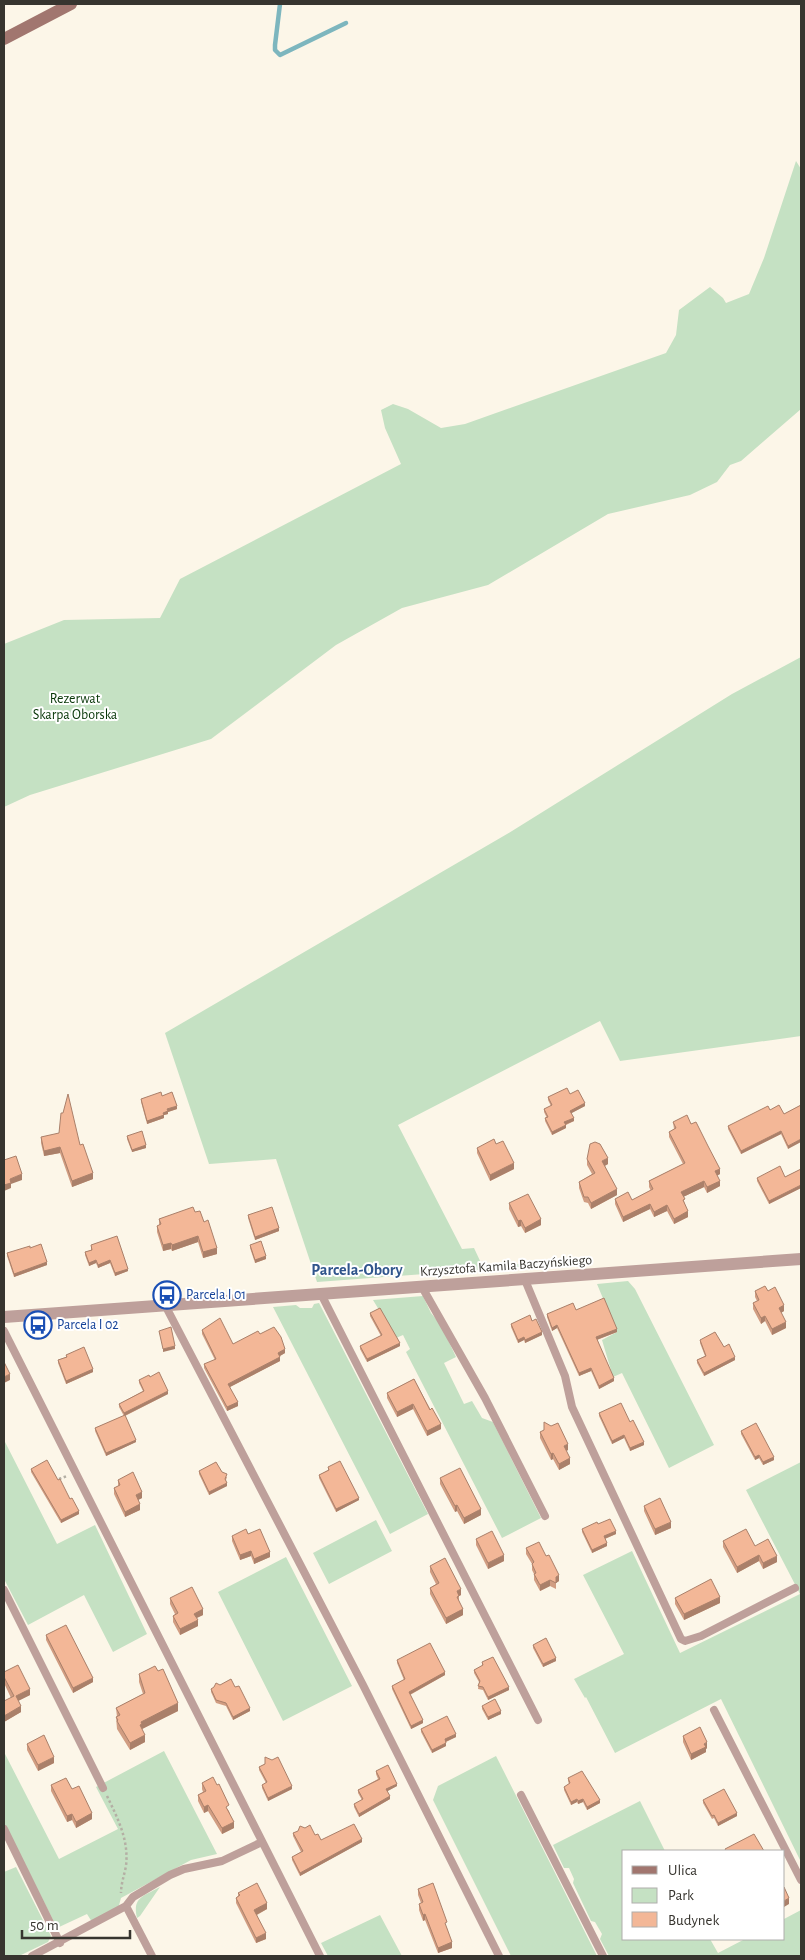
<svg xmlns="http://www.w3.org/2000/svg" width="805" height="1960" viewBox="0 0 805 1960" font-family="'Alegreya Sans',sans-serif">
<rect width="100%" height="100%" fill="#fcf6e8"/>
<path fill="#c5e1c3" d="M796,161l5,8v240l-60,52 -11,4 -13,17 -27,13 -82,19 -120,71 -86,23 -66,37 -125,94 -181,56 -26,12v-163l60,-24 96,-2 20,-39 221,-115 -16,-36 -4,-18 12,-6 15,5 33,19 24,-4 201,-71 10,-18 3,-25 31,-23 13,11 3,5 23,-9 15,-36z
M801,657v379l-181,25 -20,-40 -202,104 64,124 12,-1 8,17 104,-3 -269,20 -41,-123 -67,5 -44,-131 342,-199 225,-140z
M628,1281l7,8 79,156 -45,23 -47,-95 -9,4 -11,-37 15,-8 -20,-48z
M423,1296l8,17 10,12 15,32 -12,6 20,41 8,-3 10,17 11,4 48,96 -39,20 -96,-186 4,-3 -7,-14 -7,3 -23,-38z
M319,1303l109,211 -38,20 -117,-227 23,-2 4,3h12l2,-4z
M4,1440l53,104 38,-19 52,109 -34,18 -29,-57 -56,30 -24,-46z
M801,1462v400l-80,-163 -106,54 -29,-56 -1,1 -11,-19 50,-25 -41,-79 49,-24 48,102 120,-59 -54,-104z
M376,1520l16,31 -63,33 -16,-31z
M286,1557l66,129 -69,35 -65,-129z
M164,1751l53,103 -26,6 -70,38 -3,11 -26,13 -5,-8 -30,14 -53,-105v-71l55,107 59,-30 -22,-42z
M496,1756l101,200h-86l-78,-156 5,-14z
M640,1801l25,50h-41v88h86l8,14 27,-14h39v-20l17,-9v46h-192l-9,-17 2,-5 -7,-12 -4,-1 -18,-38 1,-4 -5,-11h-5l-11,-23z
M16,1867l35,69 -3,6 -29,14h-15v-84z
M160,1887l-20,29 -3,2c-5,-21 7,-22 23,-31z
M380,1915l22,41h-74l-7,-13z"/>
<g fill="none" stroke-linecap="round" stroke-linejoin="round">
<path stroke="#7db6be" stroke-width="4.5" d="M280,4l-5,41v5l5,5 66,-32"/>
<path stroke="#b4afa4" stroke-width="2.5" stroke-dasharray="2.5 2.5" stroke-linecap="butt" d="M59,1479l8,-3
M107,1796c11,23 22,44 19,70 -2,10 -5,18 -5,27"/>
<path stroke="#bea09b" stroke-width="8" d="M525,1280l40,96 7,31 109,232 4,2 16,-5 94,-48
M422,1287l63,111 60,118
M321,1294l217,426
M165,1305l198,380 136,271
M4,1331l316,625
M4,1590l99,198
M714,1710l87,170
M521,1795l82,161
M4,1829l56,114
M126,1906l26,50
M32,1956l94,-50 7,-9 37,-22 14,-6 38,-8 40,-19"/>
<path stroke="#bea09b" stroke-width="12" d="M4,1317l797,-58"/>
<path stroke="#a1766f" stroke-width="12" d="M4,39l67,-35"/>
</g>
<path fill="#d19d82" d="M570,1094l15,12 -14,7 3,8 -8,4v3l-14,7 -7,-14v-3h2l-3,-6v-3l7,-3 -3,-6v-3z
M162,1096l15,13 -9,3v2l-4,1v3l-17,6 -6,-22v-3z
M801,1105l-13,44 -7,-15 -40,20 -13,-25v-3l42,-16 14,4z
M673,1122l18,2 29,50 -3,1 3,11 -13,7 -3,-6 -21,10 5,20 -14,7 -7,-13 -13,6 -4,-8 -27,13 -8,-18v-5l17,1 19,-9 -2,-4v-6l34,-17 -14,-27v-5l5,-3z
M127,1136l19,12 -14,4 -5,-13z
M41,1137l39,8 13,34 -21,8 -12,-34 -16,3 -3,-13z
M496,1144l18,25 -24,12 -13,-28v-5z
M587,1159l21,5 -3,2 12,29 -26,14 -3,-6 -4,-1 -5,-14v-6l13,-8 -5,-9z
M801,1169v19l-32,16 -12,-23v-3l28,-1z
M509,1203l32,22 -16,8 -4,-7 -3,1 -9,-18z
M195,1212l9,10 13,32 -14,4 -5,-16 -26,9 -1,-2 -8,2 -6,-19v-6l2,-1v-6z
M248,1215l31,16 -24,9 -7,-22z
M91,1245l37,26 -13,5 -5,-13 -12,5 -2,-5 -7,3 -4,-11v-3l6,-2z
M250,1245l16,14 -11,4 -5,-15z
M30,1248l17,17 -33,12 -7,-21v-3z
M755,1291h13l16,20 -3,2 5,15 -14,7 -7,-14 -4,3 -8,-15v-6l4,-2 -2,-4z
M576,1310l41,22 -20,8 17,41 -15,8 -8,-18 -12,5 -22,-48 -5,3 -5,-14v-3z
M370,1313l30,33 -33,16 -7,-13v-3l21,-10 -11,-20z
M532,1321l10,14 -17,8 -1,-3 -6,3 -7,-16v-3z
M202,1330l31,14 27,-10 25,19 -5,3v5l-50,26 8,19 -11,5 -23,-43v-4l11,-4 -13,-26z
M700,1340l24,7 11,13 -31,16 -7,-13v-3l8,-4 -5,-13z
M66,1355l27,17 -27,12 -8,-21v-3l8,-3z
M150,1377l18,17 -43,22 11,26 -30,14 -11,-25v-3l29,-12 -5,-9v-3l24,-13 -4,-8v-3z
M414,1379l27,50 -14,7 -14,-27 -16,8 -10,-19v-5z
M599,1413l31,9 14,23 -14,6 -6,-13 -12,6 -13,-28z
M741,1431l33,29 -11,5 -4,-7 -4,2 -14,-26z
M540,1432l28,18 -2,1 4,13 -11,6 -6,-11 -2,1 -11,-22z
M328,1467l31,33 -23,12 -17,-34v-3l9,-5z
M31,1469l27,11 21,34 -18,9 -30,-51z
M199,1471l28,6 -1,3 1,6 -18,9 -10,-21z
M440,1478l41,37 -17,9 -7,-13 -2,1 -15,-28z
M118,1480l24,18 -4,2 2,10 -15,7 -11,-23v-6l4,-2z
M644,1506l27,22 -16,7 -11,-24z
M598,1524l18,10 -11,5 2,7 -15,7 -10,-21v-3z
M248,1534l22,23 -16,7 -3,-8 -11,4 -8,-19v-5z
M476,1539l28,22 -16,8 -12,-24z
M723,1541l32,5 22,16 -14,7 -4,-8 -22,12 -14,-26z
M526,1548l33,33 -3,2v6l-6,-3 -10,5 -6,-11v-6l-2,-4v-6l-6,-10z
M430,1566l31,29 -2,1v5l4,14 -17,9 -16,-30v-6l6,-4 -6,-12z
M170,1598l33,17 -6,3 1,8 -18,9 -7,-13v-6l2,-2 -5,-10z
M675,1598l45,5 -36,17 -9,-16z
M46,1635l47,47 -20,11 -27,-53z
M533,1645l23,16 -13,6 -10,-19z
M397,1660l48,15 -35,20 13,28 -12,6 -19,-40v-3l12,-6 -7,-17z
M482,1662l27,28 -21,10 -5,-10 -5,-1 1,-7 -5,-9v-3l8,-4z
M4,1672l26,23 -12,6 3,11 -17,10v-21l7,-3 -7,-15z
M139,1674l39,37 -36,18 3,13 -15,8 -13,-21 -1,-12h1l-1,-9 27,-14 -4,-12z
M220,1685l15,2 15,24 -17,9 -7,-14 -10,-3 -5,-11v-3z
M482,1706l19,8 -13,6 -6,-11z
M421,1729l35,8 -10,5v4l-14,7 -11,-21z
M683,1736l24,12 -1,1v3l-15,8 -8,-18z
M27,1744l27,19 -16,8 -11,-21z
M272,1760l20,29 -24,12 -6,-13v-3l4,-2 -7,-13v-3z
M376,1771l21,15 -10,5 3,8 -31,18 -5,-10v-3l8,-4 -4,-7v-3l20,-11 -2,-5z
M568,1778l32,25 -13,7 -4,-8 -5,2 -1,-2 -6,3 -7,-15v-3l5,-3 -1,-3z
M202,1783l27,28 5,17 -12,6 -14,-23 -4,2 -6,-12v-6l5,-3 -1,-3z
M51,1785l21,4 20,30 -16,9 -4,-8 -5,2 -16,-31z
M703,1800l34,16 -19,10 -4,-8 -2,1 -9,-16z
M293,1833l22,2 6,5 41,2 -62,34 -8,-16v-3l9,-5 -8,-16z
M418,1889l29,39 5,20 -14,5 -13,-33 -2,1 -4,-11v-6l2,-1 -3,-8z
M238,1893l29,16 -10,6 9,24 -10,4 -20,-40v-5l2,-2z"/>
<path fill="#aa806a" d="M585,1103v3l-15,8v-3z
M177,1106v3l-9,3v2l-4,1v3l-17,6v-3l16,-8 4,-4z
M574,1118v3l-10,4v-3z
M566,1125v3l-14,7v-3z
M781,1131v3l-40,20v-3z
M801,1139v3l-13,7v-3z
M146,1145v3l-14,4v-2z
M60,1147v6l-16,3v-5z
M608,1158v6l-6,3v-6z
M514,1163v6l-24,12v-6z
M720,1169v5l-5,3v-6z
M93,1173v6l-21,8v-6z
M22,1174v6l-11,4v4l-7,3v-6l6,-6z
M704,1181v6l-23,11v-6z
M720,1181v5l-13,7v-6z
M801,1185v3l-32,16v-3z
M617,1189v6l-26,14v-6z
M650,1204v5l-27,13v-5z
M667,1205v6l-13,6v-5z
M688,1211v6l-14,7v-5z
M541,1219v6l-16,8v-5z
M521,1220v6l-3,1v-6z
M279,1228v3l-24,9v-3z
M198,1236v6l-26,9v-6z
M171,1243v6l-8,2v-6z
M217,1248v6l-14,4v-6z
M266,1256v3l-11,4v-3z
M96,1260v3l-7,3v-3z
M110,1260v3l-12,5v-3z
M47,1262v3l-33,12v-3z
M128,1269v2l-13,5v-3z
M784,1305v6l-5,3v-6z
M765,1316v5l-4,3v-6z
M786,1322v6l-14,7v-6z
M557,1325v3l-5,3v-3z
M617,1329v3l-21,8v-3z
M542,1332v3l-17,8v-3z
M524,1337v3l-6,3v-3z
M400,1343v3l-33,16v-3z
M175,1346v3l-12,3v-3z
M285,1349v4l-7,4v-4z
M280,1357v4l-52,27v-4z
M735,1357v3l-31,16v-3z
M591,1368v3l-12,5v-3z
M93,1369v3l-27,12v-3z
M10,1374v6l-6,3v-6z
M614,1378v3l-15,8v-3z
M168,1391v3l-44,22v-3z
M238,1402v4l-11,5v-4z
M413,1404v5l-16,8v-5z
M441,1424v5l-14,7v-5z
M624,1435v3l-12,6v-3z
M136,1440v2l-30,14v-3z
M644,1442v3l-14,6v-3z
M568,1444v6l-4,2v-6z
M553,1453v6l-2,1v-6z
M759,1455v3l-4,2v-3z
M774,1457v3l-11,5v-3z
M570,1458v6l-11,6v-6z
M227,1483v3l-18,9v-3z
M142,1492v6l-6,3v-6z
M359,1498v2l-23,12v-3z
M140,1504v6l-15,7v-5z
M457,1505v6l-2,1v-6z
M481,1509v6l-17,9v-6z
M79,1511v3l-18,9v-3z
M671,1522v6l-16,7v-6z
M616,1531v3l-12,5v-3z
M607,1543v3l-15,7v-3z
M251,1551v5l-11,4v-5z
M270,1552v5l-16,7v-5z
M504,1555v6l-16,8v-6z
M759,1555v6l-22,12v-6z
M777,1556v6l-14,7v-6z
M559,1575v6l-3,2v6v-12z
M550,1580v6l-10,5v-6z
M461,1589v6l-4,2v-6z
M720,1597v6l-36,17v-6z
M203,1609v6l-9,4v-5z
M463,1609v6l-17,9v-6z
M198,1620v6l-18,9v-6z
M556,1658v3l-13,6v-3z
M445,1672v3l-36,20v-3z
M93,1678v4l-20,11v-5z
M509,1687v3l-21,10v-3z
M30,1689v6l-14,7v-6z
M178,1703v8l-36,18 -2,-4 1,-3z
M21,1706v6l-17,10v-6z
M250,1708v3l-17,9v-3z
M501,1711v3l-13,6v-3z
M423,1720v3l-12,6v-3z
M456,1734v3l-11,5v-3z
M145,1735v7l-15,8v-7z
M707,1742v6l-1,1v3l-15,8v-6z
M446,1743v3l-14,7v-3z
M54,1757v6l-16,8v-6z
M397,1784v2l-11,6v-3z
M292,1786v3l-24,12v-3z
M390,1796v3l-31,18v-3z
M577,1799v3l-6,3v-3z
M583,1799v3l-5,2v-3z
M600,1800v3l-13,7v-3z
M208,1805v6l-4,2v-6z
M92,1813v6l-16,9v-6z
M737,1813v3l-19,10v-3z
M72,1814v6l-5,2v-6z
M234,1822v6l-12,6v-6z
M362,1839v3l-62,34v-3z
M789,1898v6l-5,3v-6z
M267,1903v6l-13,7v-6z
M425,1914v6l-2,1v-6z
M266,1933v6l-10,4v-5z
M452,1942v6l-14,5v-5z"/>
<path fill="#f3b797" stroke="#aa806a" d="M567,1088l3,6 8,-4 7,13 -15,8 4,7 -10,4 2,3 -14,7 -7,-14 3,-1 -4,-8 8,-4 -4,-8z
M161,1092l1,4 10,-4 5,14 -10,3 1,2 -5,2 1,2 -17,6 -6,-22z
M68,1094l12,51 3,-1 10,29 -21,8 -12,-34 -16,4 -3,-14 18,-4 2,-20h2z
M779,1105l5,9 17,-9v34l-13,7 -7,-15 -40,20 -13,-25 40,-20 2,4z
M687,1115l4,9 5,-2 12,24 12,23 -5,2 5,10 -13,6 -3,-6 -23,11 4,7 -2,1 5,11 -14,8 -7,-14 -13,7 -4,-8 -27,13 -8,-18 13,-7 4,8 21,-11 -4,-8 36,-18 -16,-31 7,-4 -3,-6z
M142,1131l4,14 -14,5 -5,-14z
M494,1139l2,5 7,-3 11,22 -24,12 -13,-27z
M595,1142l5,2 8,14 -6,3 15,28 -26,14 -3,-6h-4l-5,-15 16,-9 -8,-14 3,-15z
M16,1156l6,18 -12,5 1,4 -7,2v-25z
M780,1166l5,11 16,-8v16l-32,16 -12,-23z
M528,1194l13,25 -16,9 -4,-8 -3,1 -9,-18z
M193,1207l2,5 5,-1 4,11 4,-2 9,28 -14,4 -5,-16 -26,9 -1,-2 -8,2 -6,-19 4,-2 -2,-5z
M272,1207l7,21 -24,9 -7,-22z
M117,1236l11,33 -13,4 -5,-13 -12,5 -2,-5 -7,3 -4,-11 7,-2 -1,-5z
M261,1241l5,15 -11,4 -5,-15z
M41,1244l6,18 -33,12 -7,-21 23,-7v2z
M765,1286l3,5 7,-4 9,18 -5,3 7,14 -14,7 -7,-13 -4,2 -8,-15 6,-3 -4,-9z
M604,1298l13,31 -21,8 18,41 -15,8 -8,-18 -12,5 -22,-48 -5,3 -5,-14 26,-11 3,7z
M380,1308l20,35 -33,16 -7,-13 22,-11 -12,-22z
M530,1315l2,6 4,-2 6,13 -17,8 -1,-3 -6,3 -7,-16z
M220,1318l13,26 25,-13 2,3 14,-7 7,10 4,12 -7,4 2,4 -52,27 10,18 -11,5 -23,-43 12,-5 -14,-29z
M171,1327l4,19 -12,3 -4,-18z
M715,1332l9,15 5,-3 6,13 -31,16 -7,-13 9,-4 -6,-16z
M84,1347l9,22 -27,12 -8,-21 9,-3 -1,-2z
M4,1362l6,12 -6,3z
M159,1372l9,19 -44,22 -5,-9 25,-13 -5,-11 10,-5 1,2z
M414,1379l16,31 2,-2 9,16 -14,7 -14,-27 -16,8 -10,-19z
M621,1403l9,19 3,-2 11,22 -14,6 -6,-13 -12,6 -13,-28z
M125,1415l11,25 -30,13 -11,-25z
M544,1422l7,4 7,-3 10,21 -4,2 6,12 -11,6 -6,-11 -2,1 -11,-22 4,-2z
M756,1423l18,34 -11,5 -4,-7 -4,2 -14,-26z
M47,1460l11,20 2,-1 10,20 2,-1 7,13 -18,9 -30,-51z
M340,1461l19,37 -23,11 -17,-34 10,-5 -1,-3z
M216,1462l6,10 5,2 -2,5 2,4 -18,9 -10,-21z
M460,1468l21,41 -17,9 -7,-13 -2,1 -15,-28z
M133,1472l9,20 -6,3 4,9 -15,8 -11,-24 6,-3 -2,-5z
M660,1498l11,24 -16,7 -11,-23z
M610,1519l6,12 -12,5 3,7 -15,7 -10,-21 15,-7 1,2z
M246,1529l2,5 12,-5 10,23 -16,7 -3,-8 -11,4 -8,-19z
M746,1529l9,17 13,-7 9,17 -14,7 -4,-8 -22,12 -14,-26z
M492,1531l12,24 -16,8 -12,-24z
M539,1542l7,14 3,-1 10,20 -3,2v6l-6,-3 -10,5 -6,-11 2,-1 -4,-9 2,-2 -8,-14z
M445,1558l16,31 -4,2 2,5 -2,1 6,12 -17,9 -16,-30 9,-5 -9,-17z
M711,1579l9,18 -36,17 -9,-16z
M192,1587l11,22 -9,5 4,6 -18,9 -7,-13 5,-3 -8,-15z
M66,1625l27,53 -20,10 -27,-53z
M546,1638l10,20 -13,6 -10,-19z
M430,1643l15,29 -36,20 14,28 -12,6 -19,-40 13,-7 -8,-19z
M493,1657l16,30 -21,10 -5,-10 -5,-1 2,-5 -6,-11 9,-5 -1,-3z
M18,1665l12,24 -14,7 5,10 -17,10v-15l10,-5 -10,-19v-5z
M155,1666l3,5 5,-2 15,34 -37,19 1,2 -2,1 5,10 -15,8 -13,-22 1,-1 -2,-3 4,-2 -4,-7 29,-15 -6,-19z
M231,1679l4,8 4,-1 11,22 -17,9 -7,-14 -10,-3 -5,-11 3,-2 2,-4 4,2z
M495,1699l6,12 -13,6 -6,-11z
M447,1716l9,18 -11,5 1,4 -14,7 -11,-21z
M700,1727l7,15 -3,2 2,3 -15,7 -8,-18z
M44,1735l10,22 -16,8 -11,-21z
M265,1757l7,3 6,-3 14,29 -24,12 -6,-13 5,-3 -8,-15 6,-3z
M388,1765l9,19 -11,5 4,7 -31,18 -5,-10 9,-5 -5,-9 22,-11 -4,-8z
M582,1771l18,29 -13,7 -4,-8 -5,2 -1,-2 -6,3 -7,-15 6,-4 -2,-5z
M213,1777l4,8 2,-1 10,21 -3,2 8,15 -12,6 -14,-23 -4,2 -6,-12 8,-4 -4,-8z
M66,1778l6,11 7,-3 13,27 -16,9 -4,-8 -5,2 -16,-31z
M724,1789l13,24 -19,10 -4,-8 -2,1 -9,-16z
M354,1824l8,15 -62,34 -8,-16 11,-6 -10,-18 5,-2 2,-5 5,2 5,-3 5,10 3,-1 3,6z
M754,1834l10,17h-38l-1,-2z
M257,1883l10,20 -13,7 12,23 -10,5 -20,-40 4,-3 -2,-2z
M433,1883l14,39 -2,1 7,19 -14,6 -13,-34 -2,1 -4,-11 4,-2 -5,-13z
M784,1887l5,11 -5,3z"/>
<defs>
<g id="bus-ring" transform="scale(1.4375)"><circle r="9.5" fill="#fff" stroke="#1a4fb4" stroke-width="1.5"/><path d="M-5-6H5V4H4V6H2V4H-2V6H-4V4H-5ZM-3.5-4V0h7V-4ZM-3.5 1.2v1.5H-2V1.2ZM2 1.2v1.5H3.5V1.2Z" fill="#1a4fb4"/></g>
</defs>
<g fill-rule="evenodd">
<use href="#bus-ring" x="167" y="1295"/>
<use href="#bus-ring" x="38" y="1325"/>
</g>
<g text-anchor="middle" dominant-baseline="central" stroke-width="4" stroke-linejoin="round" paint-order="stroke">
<g font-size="14" fill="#073607" stroke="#fff">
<text x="75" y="699">Rezerwat<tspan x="75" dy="16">Skarpa Oborska</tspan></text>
</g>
<g font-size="14" fill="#37352f" stroke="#fff">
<text transform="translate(506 1266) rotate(-4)">Krzysztofa Kamila Baczyńskiego</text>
</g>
<g font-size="14" fill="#164399" stroke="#fff" text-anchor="start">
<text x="186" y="1295">Parcela I 01</text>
<text x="57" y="1325">Parcela I 02</text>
</g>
<g font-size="16" font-weight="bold" fill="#30558c" stroke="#fff">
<text x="357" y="1270">Parcela-Obory</text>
</g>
</g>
<rect width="805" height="1960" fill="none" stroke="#37352f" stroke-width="10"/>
<rect x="622" y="1850" width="162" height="90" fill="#ffffff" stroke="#afaeac"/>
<rect x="632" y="1866" width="25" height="8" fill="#a1766f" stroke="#afaeac"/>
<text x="668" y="1875" font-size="15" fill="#37352f">Ulica</text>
<rect x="632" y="1888" width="25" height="15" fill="#c5e1c3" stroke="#afaeac"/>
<text x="668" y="1900" font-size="15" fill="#37352f">Park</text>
<rect x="632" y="1912" width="25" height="15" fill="#f3b797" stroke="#afaeac"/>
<text x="668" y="1925" font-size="15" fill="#37352f">Budynek</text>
<path d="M22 1930v8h108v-8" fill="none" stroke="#37352f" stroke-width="2.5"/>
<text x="30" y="1930" font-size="15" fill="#37352f" stroke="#ffffff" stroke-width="4" paint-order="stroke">50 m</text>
</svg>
